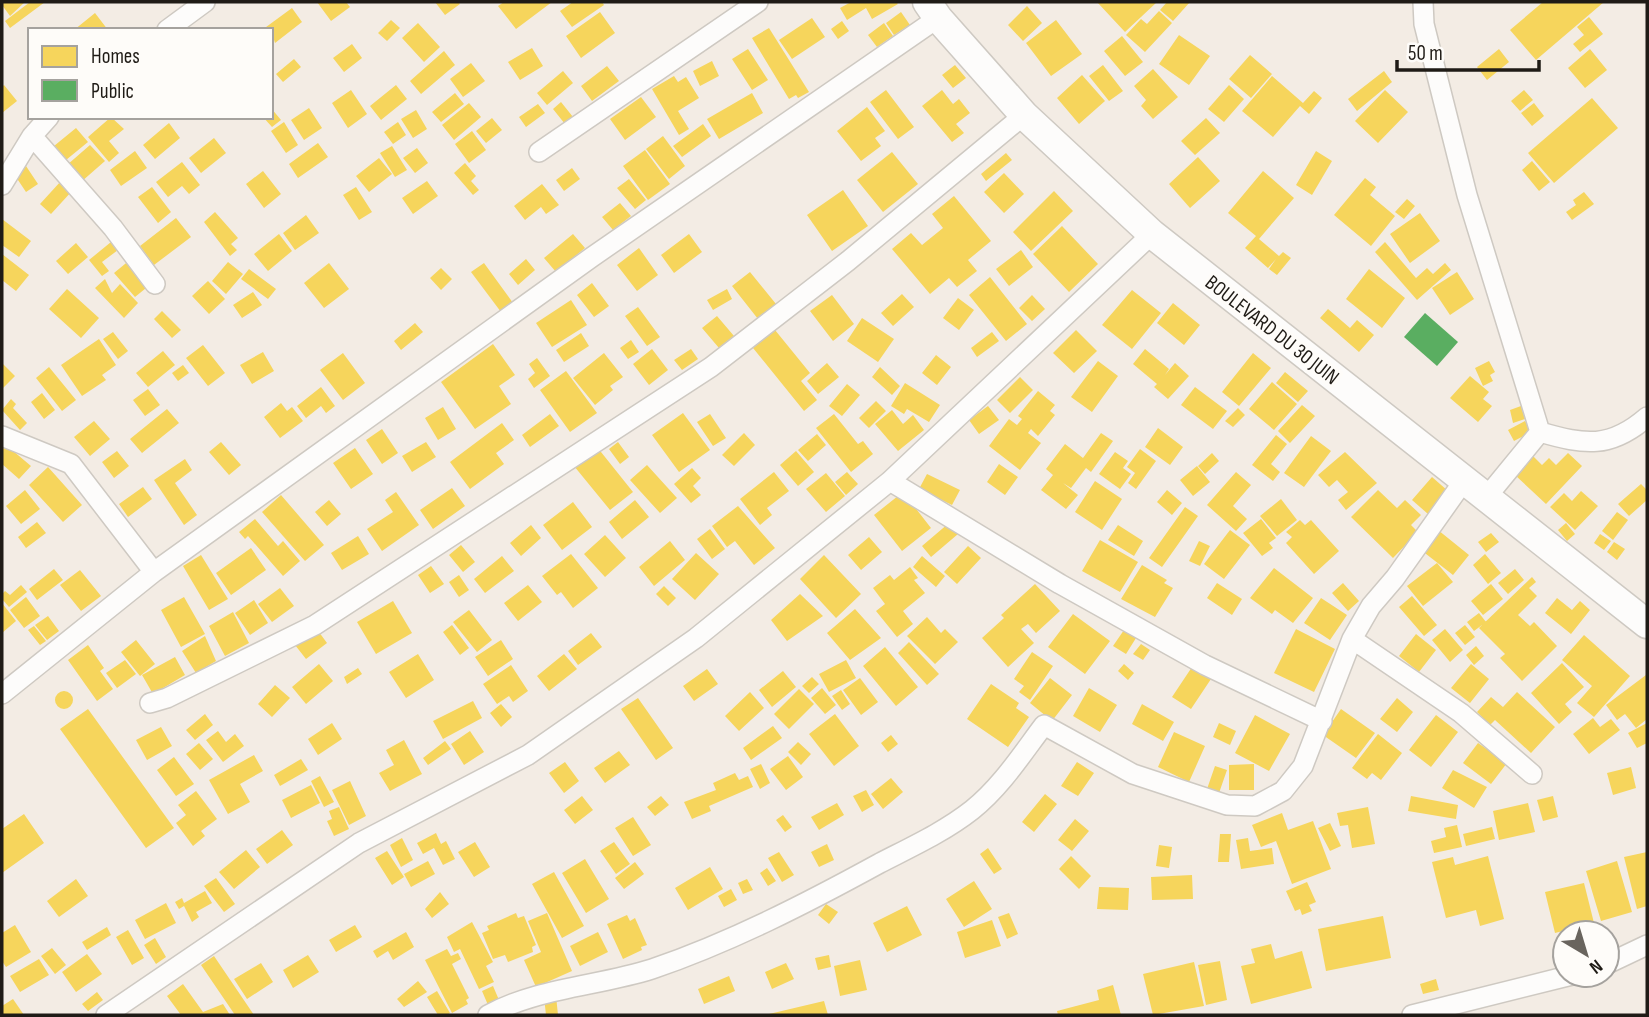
<svg xmlns="http://www.w3.org/2000/svg" width="1649" height="1017" viewBox="0 0 1649 1017" font-family="'Sofia Sans Condensed',sans-serif">
<rect width="100%" height="100%" fill="#f3ece4"/>
<path fill="#f6d55c" d="M25,2l-15,14 -8,-11 1,-3z
M30,2h15l-35,26 -5,-7z
M317,2h29l4,5 -19,14z
M435,2h23l2,2 -15,11z
M504,2h48l-36,27 -18,-23z
M573,2h29l2,3 -32,22 -12,-16z
M851,2h45l2,2 -26,15 -6,-11 -19,12 -7,-12z
M1097,2h60l-32,30z
M1167,2h23l-17,19 -13,-11z
M1543,2h61l-68,58 -26,-30z
M1027,6l15,17 -19,18 -15,-16z
M292,8l10,14 -27,21 -4,-13h-9z
M1159,11l13,12 -27,29 -19,-17 15,-16 6,5z
M600,12l15,21 -34,25 -15,-22z
M901,12l9,13 -16,10 -8,-12z
M95,13l13,17h-34z
M1589,17l14,17 -23,18 -7,-8 11,-9 -7,-8z
M812,18l13,19 -33,22 -13,-19z
M391,20l9,8 -13,13 -9,-8z
M1056,20l26,34 -31,22 -25,-33z
M842,21l7,10 -11,8 -7,-10z
M418,23l22,24 -16,15 -22,-24z
M884,23l9,13 -16,11 -9,-12z
M769,28l40,64 -11,6 -2,-3 -7,4 -37,-61z
M1179,35l31,21 -21,29 -30,-21z
M1122,36l21,26 -18,14 -21,-25z
M352,44l10,14 -18,14 -11,-14z
M532,48l11,18 -23,14 -12,-18z
M748,49l20,31 -16,10 -20,-31z
M1499,49l10,13 -22,18 -10,-13z
M1590,49l17,21 -22,18 -17,-20z
M444,51l11,14 -34,29 -11,-13z
M1250,55l22,19 -21,24 -22,-19z
M294,59l7,8 -18,15 -7,-8z
M712,61l7,15 -19,10 -7,-15z
M471,63l14,18 -22,16 -13,-18z
M955,65l11,13 -13,10 -11,-13z
M1103,65l20,26 -14,10 -20,-25z
M607,66l12,15 -27,20 -11,-15z
M1153,69l25,28 -25,22 -12,-13 5,-6 -12,-14z
M563,71l10,12 -26,22 -10,-12z
M1384,71l8,11 -35,29 -9,-12z
M1082,75l23,26 -26,23 -22,-26z
M674,76l4,6 8,-5 13,21 -21,13 11,18 -10,6 -27,-46z
M1272,76l31,27 11,-12 8,7 -13,16 -9,-8 -27,31 -31,-26z
M4,85l13,16 -15,12v-26z
M396,85l11,14 -26,21 -11,-14z
M1229,85l15,14 -20,23 -16,-13z
M351,90l16,24 -19,14 -16,-25z
M886,90l28,37 -16,12 -28,-37z
M942,90l11,14 6,-5 11,14 -14,11 8,9 -12,9 -30,-36z
M1385,90l23,22 -30,31 -23,-22z
M1524,90l9,10 -13,11 -9,-10z
M455,93l9,11 -23,18 -9,-10z
M752,93l11,20 -44,26 -12,-20z
M641,97l15,20 -31,23 -15,-21z
M1592,98l26,30 -64,55 -26,-30z
M561,102l12,15 -8,7 -12,-15z
M469,103l12,14 -27,23 -12,-15z
M1534,103l10,13 -12,10 -11,-13z
M538,104l7,9 -19,14 -7,-10z
M867,107l18,24 -10,7 6,8 -20,15 -24,-30z
M271,108l10,12 -9,7 -9,-10h8z
M309,108l13,20 -18,12 -13,-20z
M416,110l11,19 -14,9 -12,-19z
M111,117l13,12 -15,12 10,12 -10,9 -21,-25z
M492,118l10,12 -16,13 -10,-12z
M1206,118l14,15 -25,22 -14,-14z
M284,122l14,23 -12,8 -15,-22z
M398,122l8,13 -13,9 -9,-12z
M169,123l11,15 -25,21 -12,-14z
M703,124l8,12 -29,21 -9,-11z
M76,128l12,14 -22,18 -12,-14z
M472,131l14,19 -17,13 -14,-19z
M663,136l22,30 -16,13 -23,-30z
M214,138l12,15 -25,20 -12,-15z
M318,143l10,14 -30,21 -9,-14z
M90,145l15,16 -24,21 -14,-17z
M392,146l15,24 -12,7 -15,-24z
M417,148l11,15 -13,10 -12,-15z
M645,150l25,34 -22,16 -25,-34z
M135,151l12,17 -26,18 -11,-16z
M1316,151l16,10 -20,34 -16,-10z
M892,152l26,32 -35,28 -26,-32z
M1006,153l6,7 -26,21 -5,-7z
M1198,157l22,24 -30,27 -21,-24z
M379,158l13,16 -23,18 -13,-16z
M1532,161l18,21 -11,9 -17,-21z
M182,162l18,23 -11,9 -7,-8 -14,11 -12,-15z
M465,163l11,13 -5,5 8,9 -6,5 -19,-22z
M26,166l12,18 -12,8 -12,-18z
M572,168l8,11 -16,12 -8,-11z
M263,171l18,23 -17,14 -18,-24z
M1263,171l31,27 -35,41 20,17 4,-4 8,6 -14,17 -8,-6 7,-10 -8,9 -23,-20 11,-12 -28,-23z
M1004,173l20,21 -20,19 -20,-21z
M1365,178l11,9 -6,8 25,21 -24,30 -37,-31z
M629,179l17,21 -11,9 -18,-21z
M61,181l11,10 -21,23 -11,-10z
M427,181l11,15 -25,18 -11,-16z
M542,184l17,21 -13,9 -5,-7 -16,13 -11,-14z
M152,187l19,25 -13,11 -20,-26z
M356,187l16,25 -13,8 -16,-25z
M843,190l25,36 -36,25 -25,-36z
M1054,191l19,20 -42,40 -18,-19z
M1584,192l10,12 -22,16 -6,-8 10,-7 -3,-5z
M954,196l37,45 -23,19 9,11 -20,16 -8,-9 -19,16 -38,-45 19,-16 11,12 21,-17 -11,-14z
M1407,199l8,7 -11,13 -9,-7z
M620,203l11,13 -18,14 -11,-13z
M215,212l23,26 -7,6 6,6 -7,6 -26,-34z
M1420,213l20,28 -30,22 -20,-29z
M306,215l13,18 -24,17 -12,-17z
M176,218l15,19 -37,28 -14,-19z
M2,219l29,22 -12,16 -17,-12z
M1062,226l36,38 -29,28 -36,-38z
M279,234l13,17 -24,20 -14,-17z
M573,234l12,14 -29,24 -12,-14z
M689,234l13,18 -28,21 -13,-18z
M111,242l7,8 -16,12 7,9 -7,5 -13,-16z
M1385,242l31,36 11,-10 6,6 12,-11 6,7 -34,30 -42,-48z
M76,243l12,14 -20,17 -12,-13z
M639,248l19,27 -21,16 -20,-26z
M1021,250l12,17 -24,19 -13,-17z
M2,254l27,21 -13,16 -14,-11z
M131,259l20,25 -16,13 -21,-24z
M526,259l9,11 -17,15 -9,-11z
M228,262l15,12 -17,20 -14,-13z
M329,263l20,26 -25,19 -20,-25z
M484,263l29,40 -12,9 -30,-40z
M441,268l11,11 -11,11 -11,-12z
M249,269l27,20 -8,10 -27,-20z
M1369,269l36,29 -23,30 -36,-29z
M750,272l26,32 -18,15 -26,-33z
M1457,272l17,27 -24,16 -18,-27z
M990,277l37,47 -21,17 -37,-46z
M105,279l7,14 8,-9 18,19 -14,15 -29,-30z
M208,281l17,18 -16,15 -17,-18z
M592,283l17,23 -15,11 -17,-22z
M67,289l32,29 -18,20 -32,-29z
M727,289l5,10 -19,11 -6,-10z
M1132,290l29,23 -29,36 -30,-24z
M253,292l9,13 -20,13 -9,-13z
M902,294l12,13 -21,19 -12,-13z
M832,295l22,29 -21,17 -23,-30z
M1032,295l13,14 -13,12 -13,-13z
M958,298l16,12 -15,20 -16,-12z
M571,300l16,25 -35,22 -16,-24z
M1173,303l27,22 -16,20 -27,-22z
M638,307l22,30 -13,9 -22,-30z
M1328,309l22,19 7,-8 17,15 -15,17 -39,-34z
M162,311l19,19 -9,8 -18,-19z
M717,316l17,20 -15,12 -17,-20z
M862,318l32,21 -16,23 -31,-21z
M415,323l8,9 -22,18 -7,-9z
M775,330l35,43 -9,8 16,19 -13,11 -51,-63z
M1076,330l21,21 -23,22 -21,-20z
M113,332l15,19 -10,8 -15,-20z
M992,332l7,9 -22,16 -6,-9z
M581,333l8,13 -25,16 -8,-12z
M99,339l17,26 -14,10 4,5 -24,16 -21,-31z
M631,340l8,12 -11,7 -8,-11z
M493,344l22,31 -16,11 12,18 -36,25 -34,-47z
M203,345l22,28 -17,13 -22,-28z
M652,349l16,21 -19,15 -16,-21z
M691,349l7,10 -16,11 -8,-10z
M1145,349l24,20 -4,6 10,-12 14,13 -21,23 -14,-12 3,-3 -24,-20z
M163,351l12,14 -27,22 -12,-14z
M263,352l11,19 -22,13 -12,-19z
M343,353l22,30 -22,17 -23,-30z
M604,353l19,24 -13,9 3,4 -18,15 -22,-27z
M1253,353l18,15 -32,38 -17,-14z
M936,355l15,12 -14,18 -15,-12z
M537,358l13,18 -16,12 -6,-9 7,-6 -6,-9z
M1098,361l20,15 -26,36 -21,-15z
M1489,361l6,11 -5,3 3,6 -10,5 -8,-18z
M2,363l13,13 -12,12 -1,-2z
M827,363l12,14 -21,17 -11,-13z
M183,365l6,8 -11,8 -6,-8z
M49,367l27,33 -14,11 -26,-33z
M880,367l20,19 -8,9 -20,-18z
M566,371l31,42 -27,19 -30,-42z
M1285,372l23,19 -10,11 -22,-19z
M1470,376l19,16 -6,7 9,7 -14,16 -28,-24z
M1020,377l13,13 -23,23 -13,-13z
M1272,382l25,22 -23,26 -25,-21z
M905,383l35,22 -11,17 -22,-13 -3,5 -13,-8z
M847,384l13,11 -18,21 -13,-10z
M321,387l14,19 -9,7 -5,-7 -15,12 -9,-12z
M1195,387l32,24 -14,18 -32,-24z
M148,389l12,16 -15,11 -12,-16z
M1038,391l17,14 -5,6 5,4 -17,21 -7,-7 -3,4 13,10 -21,27 -31,-24 20,-27 8,6 5,-6 -4,-3z
M42,393l13,17 -11,9 -13,-17z
M11,399l5,5 -3,4 14,15 -7,7 -18,-20z
M876,401l10,10 -17,17 -10,-10z
M281,403l6,8 5,-4 11,14 -23,17 -16,-21z
M1302,405l13,11 -25,27 -12,-12z
M988,406l11,14 -20,14 -10,-14z
M1521,406l4,13 -12,4 -3,-13z
M443,407l13,22 -18,11 -13,-22z
M1238,408l7,7 -12,12 -8,-6z
M167,409l12,14 -37,30 -12,-14z
M892,410l11,14 10,-9 11,15 -26,21 -23,-27z
M683,413l27,37 -31,22 -27,-37z
M550,414l9,12 -29,21 -8,-12z
M710,414l16,24 -13,8 -16,-24z
M834,414l24,30 5,-3 10,13 -22,18 -35,-44z
M94,421l16,18 -20,17 -16,-19z
M1525,421l6,11 -17,9 -6,-11z
M502,423l12,17 -18,13 8,11 -34,25 -20,-27z
M1158,428l25,19 -13,18 -25,-18z
M382,429l16,24 -16,11 -16,-24z
M744,433l11,12 -21,21 -12,-11z
M1101,433l12,8 -22,31 -5,-4 -15,20 -8,-5 15,12 -12,14 -25,-19 12,-15 -7,-6 19,-25 18,14z
M817,434l9,11 -18,16 -10,-11z
M1276,435l11,9 -16,20 9,8 -7,9 -21,-16z
M1311,436l20,15 -27,36 -20,-14z
M221,442l20,23 -12,10 -20,-23z
M426,442l10,15 -24,15 -10,-16z
M618,442l11,15 -9,7 -11,-15z
M6,445l25,21 -12,13 -17,-15v-14z
M597,447l36,45 -23,18 -36,-44z
M355,448l18,26 -22,15 -18,-26z
M1140,449l16,12 -20,28 -8,-6 7,-10 -8,-6z
M117,451l12,15 -15,12 -12,-16z
M796,451l18,21 -16,14 -18,-21z
M1115,452l13,9 -5,7 8,6 -11,15 -21,-15z
M1345,452l32,31 -31,27 -8,-10 10,-8 -11,-12 -8,7 -11,-12z
M1212,453l7,8 -14,13 -7,-8z
M1568,453l14,13 -36,38 -31,-29 18,-19 9,9 7,-7 7,7z
M185,459l7,11 -17,13 22,32 -13,10 -30,-45z
M999,464l19,13 -13,18 -18,-13z
M647,465l30,33 -17,15 -30,-33z
M1197,466l13,16 -17,14 -13,-16z
M48,467l34,38 -19,17 -34,-37z
M692,468l9,10 -8,8 8,9 -10,8 -17,-19z
M774,472l15,19 -22,17 5,7 -12,10 -20,-26z
M847,472l11,12 -12,11 -11,-13z
M1236,472l15,13 -18,21 14,13 -11,12 -29,-26z
M826,473l19,23 -19,16 -20,-23z
M927,474l33,16 -8,15 -33,-16z
M1432,477l16,14 -20,23 -16,-14z
M1095,481l27,18 -20,31 -27,-18z
M1641,484l6,6v10l-18,16 -11,-12z
M143,487l9,12 -24,18 -9,-13z
M452,488l13,18 -32,23 -13,-19z
M25,490l15,19 -19,15 -15,-18z
M1167,490l15,13 -10,12 -15,-13z
M1378,490l19,18 8,-8 16,15 -10,10 7,7 -25,26 -42,-41z
M1581,491l17,15 -23,24 -25,-23 14,-14 8,8z
M396,492l23,33 -37,26 -15,-22 26,-17 -8,-12z
M903,492l28,36 -29,23 -28,-36z
M281,495l43,50 -19,16 -43,-49z
M1281,499l16,21 -20,16 -17,-20z
M329,500l12,14 -14,12 -12,-14z
M635,500l14,17 -27,22 -13,-17z
M573,502l19,25 -30,23 -19,-25z
M738,506l37,42 -21,17 -19,-24 -8,6 -15,-21z
M1185,507l13,9 -36,51 -13,-9z
M1617,512l11,8 -15,20 -11,-9z
M255,519l23,27 5,-5 17,20 -17,15 -35,-40 -3,3 -6,-7z
M1261,519l15,19 -7,5 4,5 -11,8 -19,-23z
M1300,520l5,5 6,-5 28,31 -25,23 -28,-31 6,-6 -6,-5z
M37,522l9,11 -20,15 -8,-11z
M949,523l9,11 -27,23 -9,-11z
M1566,523l9,11 -8,7 -9,-11z
M531,525l10,13 -20,18 -11,-13z
M1118,525l25,16 -9,15 -26,-16z
M710,529l15,20 -13,10 -15,-20z
M1230,530l20,15 -26,34 -20,-15z
M1438,530l31,25 -16,20 -32,-25z
M1491,533l8,9 -13,10 -8,-10z
M1600,534l11,7 -7,9 -10,-7z
M605,535l21,23 -21,19 -21,-23z
M358,536l11,18 -27,16 -11,-17z
M869,537l13,15 -21,18 -13,-15z
M1100,540l38,22 -18,30 -38,-21z
M670,541l15,19 -31,26 -15,-19z
M1199,541l11,5 -10,20 -11,-5z
M1614,542l11,7 -8,11 -10,-8z
M461,545l14,17 -12,10 -14,-17z
M968,546l13,12 -24,26 -13,-12z
M251,548l15,22 -35,25 -15,-22z
M696,553l23,21 -24,26 -23,-21z
M571,554l27,34 -25,20 -12,-16 -4,3 -15,-19z
M1485,554l16,19 -13,11 -15,-19z
M201,555l27,44 -19,11 -26,-44z
M824,555l37,39 -25,24 -36,-39z
M502,556l12,15 -29,22 -11,-14z
M922,556l23,20 -9,11 -23,-20z
M1437,563l16,19 -30,24 -16,-20z
M1142,565l25,15 -3,3 9,5 -18,29 -34,-18z
M431,566l13,18 -14,9 -12,-18z
M910,567l8,11 -4,2 11,13 -22,18 10,13 -16,13 -21,-26 9,-7 -12,-16 17,-13 4,5z
M1274,568l39,30 -20,25 -18,-13 -3,4 -22,-16z
M54,569l9,11 -26,20 -8,-11z
M1515,569l9,11 -16,14 -10,-11z
M80,570l21,26 -20,15 -21,-26z
M459,575l10,15 -10,7 -10,-15z
M1532,577l4,5 -7,6 8,8 -19,19 12,11 4,-4 23,24 -35,35 -22,-23 5,-4 -26,-26z
M1217,583l25,16 -10,16 -25,-17z
M1343,583l16,18 -11,10 -16,-18z
M1035,584l25,27 -24,22 -8,-9 -7,5 13,14 -26,24 -26,-29 22,-20 -3,-3z
M1491,584l12,15 -20,16 -12,-14z
M21,585l6,7 -18,15 -7,-8v-5l3,-3 5,4z
M528,585l14,17 -24,19 -14,-18z
M664,586l12,12 -8,8 -12,-12z
M280,588l14,18 -22,16 -14,-18z
M800,594l23,22 -36,25 -16,-21z
M1412,596l25,29 -13,11 -25,-29z
M26,597l14,19 -16,12 -14,-18z
M184,597l21,37 -24,13 -20,-37z
M1321,598l26,17 -17,25 -26,-17z
M1557,598l15,12 8,-9 10,9 -19,24 -26,-21z
M254,600l14,23 -18,12 -15,-22z
M393,601l19,32 -36,21 -19,-32z
M2,603l14,18 -14,12z
M855,609l26,29 -31,22 -23,-27z
M469,610l23,30 -15,12 -24,-30z
M233,612l16,31 -24,13 -16,-30z
M1479,613l7,9 -12,9 -7,-9z
M1073,614l37,27 -25,33 -37,-27z
M48,616l11,15 -12,9 -12,-15z
M927,617l14,16 4,-4 13,13 -23,22 -28,-28z
M452,625l17,23 -9,7 -17,-23z
M1465,625l10,12 -10,8 -10,-12z
M34,626l12,15 -6,4 -12,-15z
M316,628l11,15 -21,16 -11,-14z
M1296,629l39,20 -21,43 -40,-19z
M1445,629l18,21 -13,12 -18,-22z
M1124,630l12,8 -10,16 -13,-8z
M591,633l11,14 -24,18 -10,-14z
M1416,634l20,16 -17,22 -20,-16z
M1584,635l46,41 -36,41 -17,-14 15,-17 -30,-26z
M205,636l11,25 -20,12 -14,-22z
M136,640l19,24 -15,12 -19,-24z
M501,640l12,19 -25,17 -13,-19z
M909,642l30,32 -12,11 -29,-32z
M1141,644l9,6 -7,10 -10,-6z
M88,645l16,23 -4,3 13,18 -16,12 -29,-41z
M1476,646l8,10 -10,9 -8,-10z
M885,647l33,40 -22,19 -33,-40z
M1032,652l21,14 -23,34 -11,-8 5,-6 -10,-7z
M418,654l16,26 -28,18 -17,-26z
M564,654l13,15 -28,22 -12,-15z
M175,657l10,18 -32,19 -11,-19z
M125,660l11,14 -19,14 -11,-15z
M846,660l10,18 -27,14 -10,-18z
M1562,663l22,24 -19,17 7,8 -13,12 -28,-31z
M319,664l14,17 -27,23 -14,-17z
M1124,664l10,9 -6,7 -10,-9z
M1471,664l18,15 -19,24 -19,-15z
M511,665l17,26 -15,11 -4,-6 -12,8 -14,-20z
M1192,667l19,12 -20,30 -19,-12z
M358,668l4,6 -15,10 -3,-7z
M707,669l11,15 -24,17 -11,-15z
M783,671l13,16 -24,20 -13,-17z
M1646,675l1,44 -11,9 -11,-14 -8,6 -11,-15z
M812,677l7,7 -10,9 -7,-7z
M860,678l18,24 -17,13 -18,-25z
M1050,678l22,17 -20,26 -22,-18z
M991,684l28,19 -3,5 13,9 -21,30 -41,-28z
M275,685l15,13 -18,19 -14,-13z
M822,688l14,17 -11,9 -14,-16z
M1089,688l28,17 -17,27 -27,-16z
M799,689l15,15 -25,25 -15,-15z
M841,690l9,14 -8,6 -10,-14z
M55 700a9 9 0 1 1 18 0a9 9 0 1 1-18 0Z
M750,692l14,16 -25,23 -14,-15z
M1517,692l38,35 -24,26 -36,-33 -5,5 -13,-13 14,-15 12,10z
M638,698l35,50 -17,12 -35,-51z
M1397,698l16,14 -16,20 -17,-13z
M473,701l9,17 -39,21 -10,-18z
M501,704l11,13 -11,10 -11,-14z
M1142,704l32,18 -11,19 -31,-17z
M88,709l86,119 -28,20 -86,-119z
M1341,709l34,24 -19,25 -33,-23z
M205,714l8,11 -18,15 -9,-10z
M835,714l24,32 -25,20 -25,-32z
M1255,715l35,19 -21,37 -34,-18z
M1436,715l22,17 -27,35 -22,-17z
M1593,718l7,9 11,-8 9,11 -31,24 -16,-20z
M332,723l10,16 -24,16 -10,-16z
M1219,723l17,8 -6,14 -17,-8z
M1647,723v20l-10,5 -9,-15z
M773,726l9,12 -31,22 -8,-12z
M161,727l11,19 -25,14 -11,-20z
M218,731l8,11 9,-8 9,12 -21,16 -17,-22z
M470,731l14,21 -20,13 -13,-21z
M1174,732l31,14 -16,36 -31,-15z
M1378,734l24,19 -21,27 -9,-7 -5,6 -15,-11z
M891,735l7,9 -10,8 -7,-9z
M404,740l18,34 -32,17 -11,-18 15,-8 -8,-15z
M445,741l6,8 -23,16 -5,-7z
M798,742l13,12 -10,11 -13,-13z
M199,743l14,16 -13,11 -14,-16z
M1478,743l29,20 -16,21 -28,-21z
M619,751l11,14 -25,18 -11,-15z
M254,755l9,16 -23,13 10,18 -22,12 -19,-34z
M788,756l15,21 -17,13 -16,-21z
M174,757l20,27 -18,12 -19,-26z
M301,759l7,11 -28,16 -6,-11z
M565,762l14,19 -15,12 -15,-20z
M1077,762l17,11 -16,23 -17,-10z
M761,764l9,19 -10,6 -10,-20z
M1254,764v26h-25v-25z
M1215,766l12,4 -8,23 -12,-4z
M1631,767l5,21 -23,7 -6,-22z
M1453,770l34,17 -13,21 -32,-20z
M735,773l4,7 9,-4 5,11 -44,19 2,5 -19,8 -8,-17 32,-12 -3,-7z
M320,776l14,26 -10,5 -13,-26z
M891,778l12,14 -20,17 -12,-15z
M350,781l16,35 -17,9 -17,-35z
M311,785l9,18 -29,15 -9,-18z
M866,790l8,15 -12,7 -9,-16z
M196,791l21,28 -16,12 4,5 -12,10 -17,-23 10,-8 -8,-10z
M1045,794l12,10 -23,28 -12,-10z
M582,796l11,14 -18,14 -11,-14z
M661,796l8,9 -14,11 -8,-9z
M1411,796l47,9 -2,14 -48,-8z
M1553,796l5,21 -15,4 -6,-21z
M837,803l7,12 -25,15 -8,-13z
M1528,803l7,29 -36,8 -6,-29z
M339,807l10,22 -15,7 -7,-15 5,-2 -3,-8z
M1368,807l7,37 -23,4 -4,-23 -8,1 -3,-13z
M1282,813l6,17 25,-9 18,48 -39,15 -16,-43 -15,6 -9,-22z
M24,814l20,29 -42,30v-44z
M783,815l9,12 -7,5 -9,-12z
M633,817l18,28 -18,11 -18,-28z
M1075,819l14,12 -17,20 -14,-11z
M1330,823l11,23 -11,5 -12,-23z
M1457,825l5,22 -28,6 -3,-12 15,-4 -2,-9z
M1492,827l3,12 -29,7 -3,-12z
M282,830l11,15 -26,19 -11,-15z
M436,833l5,11 5,-3 9,18 -12,6 -9,-17 -11,6 -6,-11z
M1220,834h11l-2,28h-11z
M402,838l11,22 -12,7 -11,-22z
M1248,838l2,13 22,-3 2,16 -33,5 -5,-29z
M475,842l15,25 -16,10 -16,-25z
M614,842l16,22 -14,10 -16,-23z
M827,844l7,16 -15,7 -8,-15z
M1159,845l13,2 -3,21 -13,-2z
M988,848l14,21 -8,5 -14,-20z
M246,850l14,17 -26,22 -15,-17z
M387,851l17,26 -12,8 -17,-27z
M779,852l15,23 -12,7 -14,-24z
M1647,852v54l-10,3 -13,-52z
M1071,856l20,20 -12,13 -20,-20z
M1488,856l16,63 -24,7 -4,-16 -30,8 -14,-56 21,-5 2,8z
M585,859l24,40 -23,14 -24,-40z
M428,861l7,13 -24,13 -7,-13z
M1617,861l15,51 -31,9 -15,-50z
M635,862l9,12 -20,15 -9,-11z
M710,867l13,22 -35,21 -13,-22z
M767,868l9,13 -8,5 -8,-13z
M554,872l30,54 -22,12 -30,-54z
M1192,875l1,24 -41,1 -1,-23z
M216,878l19,26 -11,8 -20,-26z
M76,879l12,17 -29,21 -12,-16z
M747,879l6,11 -10,4 -5,-11z
M974,881l18,28 -28,18 -18,-28z
M1307,882l9,20 -7,3 3,6 -10,4 -2,-6 -5,2 -9,-20z
M1584,883l10,40 -39,10 -10,-41z
M1099,887l30,1 -1,22 -31,-1z
M731,889l6,11 -13,7 -6,-11z
M205,891l7,12 -16,9 3,5 -7,5 -8,-16 -5,3 -4,-7 7,-4 2,5z
M440,892l9,12 -17,14 -7,-9z
M166,903l10,20 -31,16 -10,-19z
M826,904l12,8 -9,12 -11,-9z
M907,906l15,29 -35,17 -14,-29z
M516,913l2,5 6,-2 12,29 -4,2 1,5 -25,10 -3,-7 -12,4 -11,-26 7,-3 -2,-4z
M547,913l25,58 -36,16 -12,-27 17,-8 -13,-31z
M1009,913l9,21 -11,5 -9,-22z
M627,915l3,6 5,-3 12,27 -6,2 1,3 -19,9 -16,-35z
M1383,916l8,42 -65,13 -8,-42z
M992,920l9,26 -36,12 -8,-26z
M472,922l21,40 -7,4 8,16 -15,7 -19,-40 -6,3 -7,-15z
M15,925l16,27 -25,15 -4,-6v-28z
M355,925l7,12 -26,15 -7,-12z
M107,927l4,8 -24,15 -5,-8z
M128,930l16,28 -12,7 -16,-28z
M406,932l8,15 -21,13 -5,-9 -11,7 -4,-7z
M598,932l10,20 -28,14 -10,-20z
M155,938l11,19 -10,7 -12,-19z
M1271,944l4,15 27,-8 10,37 -61,16 -10,-38 14,-3 -4,-14z
M52,948l14,17 -11,9 -14,-18z
M447,949l4,7 7,-3 3,6 -9,5 17,34 -3,2 2,4 -16,9 -27,-53z
M87,954l15,20 -26,18 -14,-20z
M308,955l11,17 -26,16 -10,-18z
M829,955l2,12 -13,3 -3,-12z
M214,956l40,59h-19l-34,-50z
M39,959l10,16 -29,17 -10,-16z
M860,960l7,30 -27,6 -6,-30z
M1220,961l7,39 -21,5 -8,-40z
M1194,962l10,44 -51,9 -10,-41z
M261,963l12,19 -26,17 -13,-20z
M786,963l8,16 -22,10 -7,-17z
M729,976l6,15 -31,13 -6,-15z
M1436,979l3,11 -16,4 -3,-10z
M418,981l9,11 -23,15 -7,-8z
M183,984l20,28 20,-8 7,11h-49l-14,-19z
M1113,985l8,30h-63l-1,-4 42,-11 -2,-10z
M493,986l6,14 -11,5 -6,-14z
M437,991l13,22 -3,2h-9l-11,-18z
M97,992l6,8 -15,11 -6,-7z
M556,996l2,19h-12l-2,-18z
M13,999l11,16h-22v-9z
M824,1001l4,14h-59v-1z"/>
<path fill="#5aae61" d="M1425,313l33,29 -21,24 -33,-29z"/>
<g fill="none" stroke-linecap="round" stroke-linejoin="round">
<g stroke="#cec9c2" stroke-width="22">
<path id="street" d="M1423,2l1,22 43,171 73,237
M167,30l38,-28
M32,136l81,92 42,56
M539,152l219,-150
M2,185l30,-49 17,-19
M2,436l69,28 83,108
M890,481l170,103 145,81 117,56
M1485,499l55,-67c45,13 70,17 107,-15
M1352,639l109,74 71,61
M2,694l152,-122 438,-315 346,-239
M150,703l17,-5 148,-73 396,-258 137,-106 176,-146
M1607,964l40,-19
M106,1015l253,-172 169,-88 168,-117 194,-157 262,-247
M488,1015c49,-27 111,-29 164,-46 79,-27 155,-66 228,-106 31,-16 64,-31 92,-53 29,-23 50,-56 72,-85l89,49 94,31 28,1 28,-15 20,-25 49,-127 19,-33 24,-28 68,-96
M1412,1015l160,-40"/>
</g>
<g stroke="#cec9c2" stroke-width="31">
<path id="secondary" d="M927,2l11,16 86,97 128,119 495,390"/>
</g>
<use href="#street" stroke="#fdfcfb" stroke-width="19"/>
<use href="#secondary" stroke="#fdfcfb" stroke-width="28"/>
</g>
<g text-anchor="middle" dominant-baseline="central" stroke-width="7" stroke-linejoin="round" paint-order="stroke">
<g font-size="21" fill="#1f1b16" stroke="#fefcf9">
<text transform="translate(1272 330) rotate(38)">BOULEVARD DU 30 JUIN</text>
</g>
</g>
<rect width="1649" height="1017" fill="none" stroke="#1f1b16" stroke-width="7"/>
<rect x="28" y="28" width="245" height="91" fill="#fefcf9" stroke="#a5a29e" stroke-width="2"/>
<rect x="42" y="46" width="35" height="21" fill="#f6d55c" stroke="#a5a29e" stroke-width="2"/>
<text x="91" y="63" font-size="21" fill="#1f1b16">Homes</text>
<rect x="42" y="80" width="35" height="21" fill="#5aae61" stroke="#a5a29e" stroke-width="2"/>
<text x="91" y="98" font-size="21" fill="#1f1b16">Public</text>
<g transform="translate(1586 954) rotate(142)"><circle r="33" fill="#fefcf9" stroke="#a5a29e" stroke-width="2"/>
<path d="M0-5L12 26L0 18L-12 26Z" fill="#69645e"/>
<text y="-10" font-size="19" font-weight="bold" text-anchor="middle" fill="#1f1b16">N</text>
</g>
<path d="M1397 60v10h142v-10" fill="none" stroke="#1f1b16" stroke-width="3.5"/>
<text x="1408" y="60" font-size="21" fill="#1f1b16" stroke="#fefcf9" stroke-width="5" paint-order="stroke">50 m</text>
</svg>
